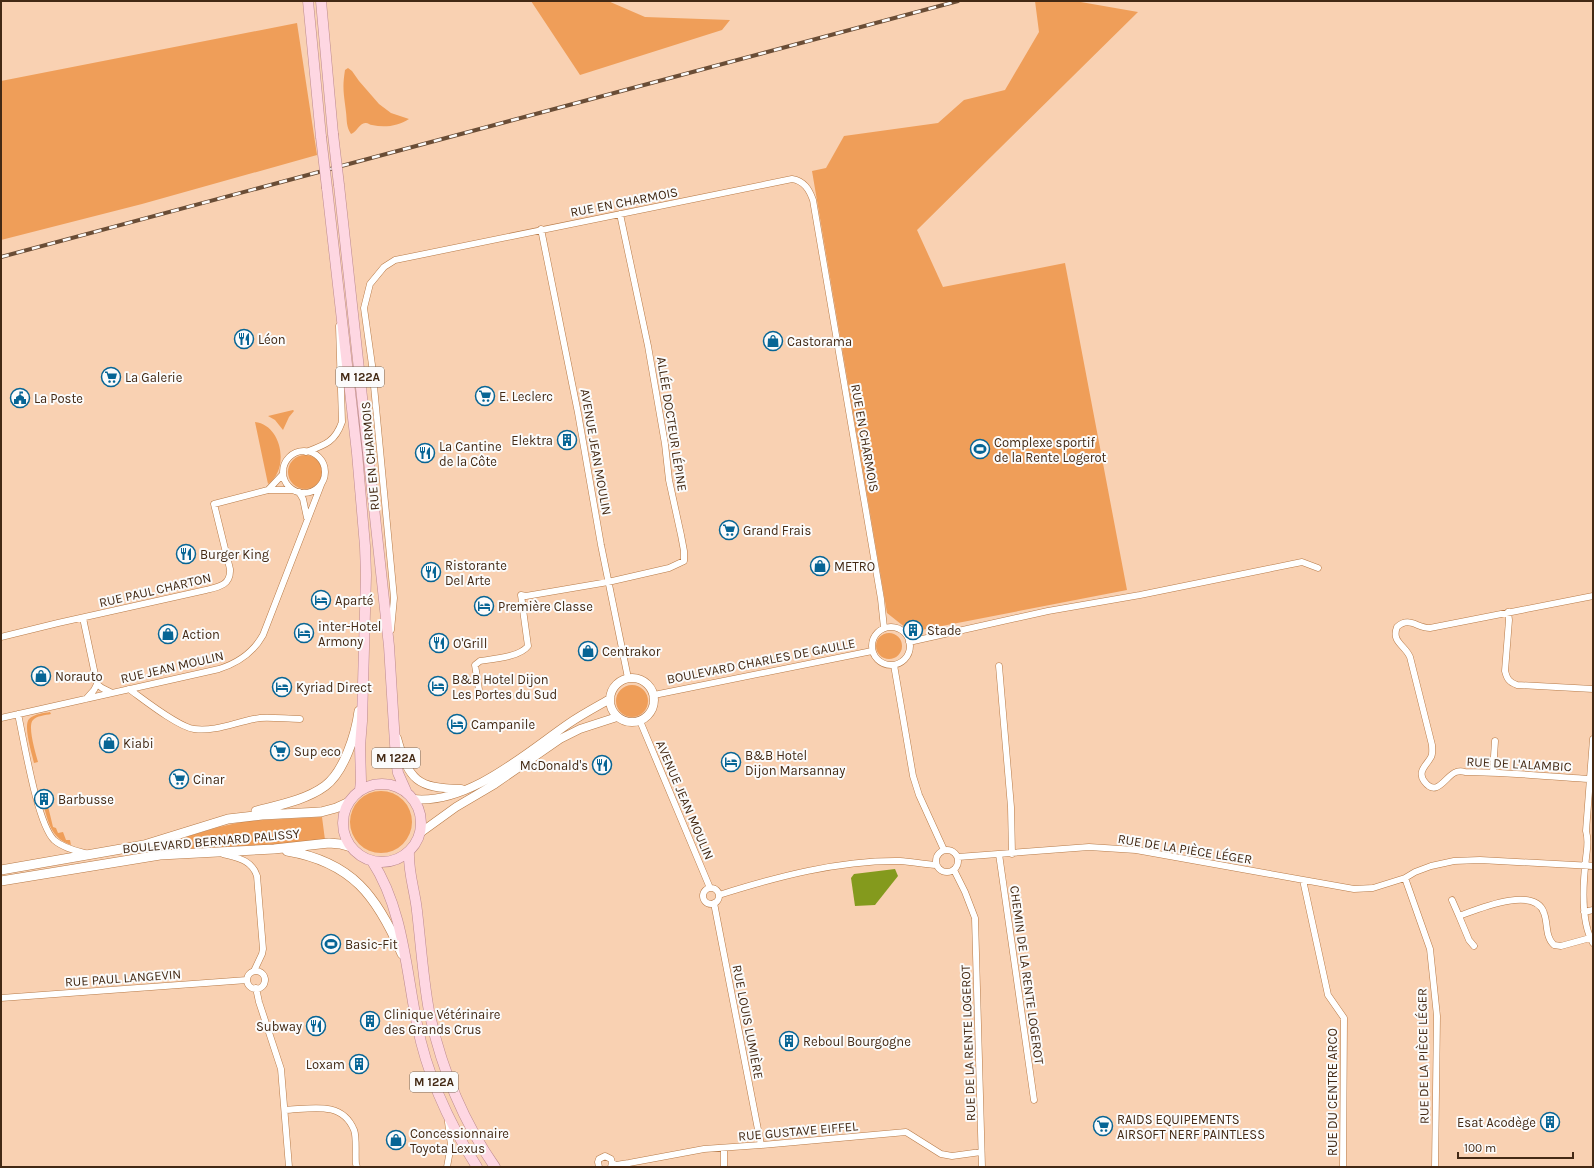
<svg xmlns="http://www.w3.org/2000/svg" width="1594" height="1168" viewBox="0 0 1594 1168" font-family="Karla,sans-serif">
<rect width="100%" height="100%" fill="#f9d1b2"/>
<path fill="#ef9e59" d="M531,1h77l37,16 85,3 -8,10 -142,45z
M1035,1h40l63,11 -221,218 26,57 122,-24 62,327 -216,42 -24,-19 -75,-442 14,-3 18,-32 94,-13 26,-23 41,-10 34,-58z
M297,23l20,132 -175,49 -141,36v-159z
M348,68l4,3 7,10 20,23 12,9 18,6c-11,7 -24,9 -37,6 -2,0 -4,-2 -6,-2 -6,-1 -9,9 -15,11 -5,-7 -4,-14 -5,-22 -2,-18 -4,-23 -1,-42z
M293,410l1,1 -5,6 -6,13 -8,-10 -7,-4z
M255,422c27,3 35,47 13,62z
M288 472a17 17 0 1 1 34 0a17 17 0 1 1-34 0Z
M876 646a13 13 0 1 1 26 0a13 13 0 1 1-26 0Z
M616 701a16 16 0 1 1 32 0a16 16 0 1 1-32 0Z
M50,712l1,2c-5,1 -15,2 -18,6 -6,6 3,34 5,42l-4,1c-2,-9 -11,-37 -5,-44 5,-5 15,-6 21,-7z
M350 822a31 31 0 1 1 62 0a31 31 0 1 1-62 0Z
M47,802l6,25 3,1 2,5 5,-1 3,8h4l1,5c-20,-7 -23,-23 -28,-42z
M322,817l3,23 -32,4 -140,8 -1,-5 67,-20 27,-6z"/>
<path fill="#849a1d" d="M895,869l3,7 -23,29 -20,1 -4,-28 3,-4z"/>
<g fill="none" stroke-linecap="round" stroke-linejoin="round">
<g stroke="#b77a47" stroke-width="7">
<path id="minor" d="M541,229l37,184 23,132 27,133
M283 472a21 21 0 1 1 42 0a21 21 0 1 1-42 0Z
M306,452c19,-7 29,-10 36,-30l-3,-96
M268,490l15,-16
M299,492l4,7 4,19
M1593,596l-163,32c-13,0 -21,-12 -33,-1 -6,15 8,18 13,30l22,88c0,4 1,9 -1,12 -4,8 -14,14 -7,24 13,18 22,-6 32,-9 3,-1 6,-1 9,0 43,0 85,5 128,7
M1508,612l1,8 -4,51c2,8 4,11 12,14l76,4
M83,618l14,66 5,4 10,5
M872 646a19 19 0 1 1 38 0a19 19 0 1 1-38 0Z
M391,630l3,-32 -13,-138 -9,-95 -8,-57 6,-24 14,-17 11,-7 397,-81c12,2 17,10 21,21l68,399 3,29
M1,637l57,-14 148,-33c13,-3 25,-5 24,-21l-16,-65 54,-14h25
M909,642l139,-31 92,-16 162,-33 16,6
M894,665l19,111 6,19 25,55
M999,666l12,141 1,47
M129,689c14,10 49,38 65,40 23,3 43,-8 66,-11 12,-1 27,1 40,1
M654,695l218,-44
M480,696l-5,-31 5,-4c13,-2 40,-4 48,-15l-7,-51 5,1 82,-14 61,-14 15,-7v-10l-3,-16 -12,-55 -4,-36 -17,-98 -28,-132
M86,699l8,-9 3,-6
M18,714c6,27 19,109 36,126 9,8 23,11 34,14
M1,718l218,-49c19,-6 34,-16 44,-34l58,-150
M640,721l70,167
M1593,739l-7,92c3,10 1,17 0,27 -3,25 -6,63 7,85
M1493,772l2,-31
M936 861a11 11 0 1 1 22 0a11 11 0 1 1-22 0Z
M223,854c15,4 29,6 34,22l6,73 -1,5 -8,17
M999,854l35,246
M958,857l131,-10 47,3 218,39 19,-1 32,-10 10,-6 16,-6 23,-5 26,-1 113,6
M954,870l11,22 10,26 7,249
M1405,878l25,71 7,67 -2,151
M1303,880l25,115 16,23 -1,149
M703 896a8 8 0 1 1 16 0a8 8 0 1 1-16 0Z
M719,895c57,-18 120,-35 181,-34 12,1 24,3 36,4
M1452,900l7,16
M714,903l47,242
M1584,912l9,-2
M1474,946l-5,-6 -10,-24c19,-7 76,-31 85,-3 4,10 1,24 10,32l7,1 29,-8
M247 980a9 9 0 1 1 18 0a9 9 0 1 1-18 0Z
M256,988l3,14 22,67 8,98
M1,998l246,-18
M285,1110c25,-1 57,-10 69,20 3,7 1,25 2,34l1,3
M724,1149v18
M612,1163l4,2 13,-2 75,-14 57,-4 145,-13 35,22 11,2 29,-4
M447,1167l4,-22 -3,-23
M599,1167l-1,-5 1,-3 6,-3 6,3 1,4 -1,4"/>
</g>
<g stroke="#b77a47" stroke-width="9">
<path id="tertiary" d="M610 700a22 22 0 1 1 44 0a22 22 0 1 1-44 0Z
M397,738c12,43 20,50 64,51
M413,799c55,6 113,-46 155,-75 13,-9 28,-17 42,-25
M420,833l36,-26 39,-23 65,-45 20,-10 37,-12"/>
</g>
<g stroke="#b77a47" stroke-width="10">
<path id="secondary" d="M256,811c23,-6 50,-11 69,-25 19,-14 31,-52 34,-75
M287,851c65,11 90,45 115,103
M1,870l143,-25 84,-26 34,-4 59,-3 15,-4 13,-6
M1,881l159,-26 114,-6 55,-6 11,1 11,3"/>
</g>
<g stroke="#bc898e" stroke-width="11">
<path id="primary" d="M308,1l13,136
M321,1l12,133
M339,185l50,461 7,114 2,13 8,18
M327,188l30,265 8,93 1,29 -4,146 -2,25 1,35 -1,9
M343 823a39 39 0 1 1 78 0a39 39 0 1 1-78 0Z
M409,852c-1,20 6,39 8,59 4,34 6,67 12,100 12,56 33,109 66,156
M372,861c31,47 34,109 45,163 10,52 32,99 60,143"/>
</g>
<use href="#minor" stroke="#fff" stroke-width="6"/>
<use href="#tertiary" stroke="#fff" stroke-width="8"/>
<use href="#secondary" stroke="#fff" stroke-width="9"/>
<use href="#primary" stroke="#fed7e2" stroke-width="10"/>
<g stroke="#6a4d36" stroke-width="4">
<path id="rail" d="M1,257l957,-256"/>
</g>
<use href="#rail" stroke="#fbfbfb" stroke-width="2.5" stroke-dasharray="8" stroke-linecap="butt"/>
<g stroke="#bc898e" stroke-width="11" stroke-linecap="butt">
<path id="primary-bridge" d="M333,134l6,51
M321,137l6,51"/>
</g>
<use href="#primary-bridge" stroke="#fed7e2" stroke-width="10"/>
</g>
<defs>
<g id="restaurant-ring" transform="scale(1)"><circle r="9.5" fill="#fbfbfb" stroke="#076595" stroke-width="1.5"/><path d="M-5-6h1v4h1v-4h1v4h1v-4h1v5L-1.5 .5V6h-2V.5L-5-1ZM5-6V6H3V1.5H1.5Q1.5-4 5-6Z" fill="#076595"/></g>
<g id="shop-ring" transform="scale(1)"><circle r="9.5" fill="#fbfbfb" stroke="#076595" stroke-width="1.5"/><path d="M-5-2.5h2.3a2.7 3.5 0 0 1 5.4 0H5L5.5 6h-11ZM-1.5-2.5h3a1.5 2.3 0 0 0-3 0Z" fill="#076595"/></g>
<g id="supermarket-ring" transform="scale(1)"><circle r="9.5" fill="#fbfbfb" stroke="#076595" stroke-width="1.5"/><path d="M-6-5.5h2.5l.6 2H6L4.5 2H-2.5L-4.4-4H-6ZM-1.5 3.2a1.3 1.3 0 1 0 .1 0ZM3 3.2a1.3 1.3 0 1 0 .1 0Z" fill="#076595"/></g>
<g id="civic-ring" transform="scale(1)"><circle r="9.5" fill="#fbfbfb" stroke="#076595" stroke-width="1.5"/><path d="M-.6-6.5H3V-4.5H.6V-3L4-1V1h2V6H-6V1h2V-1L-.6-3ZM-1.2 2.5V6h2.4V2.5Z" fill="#076595"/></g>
<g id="building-ring" transform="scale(1)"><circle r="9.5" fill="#fbfbfb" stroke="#076595" stroke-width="1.5"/><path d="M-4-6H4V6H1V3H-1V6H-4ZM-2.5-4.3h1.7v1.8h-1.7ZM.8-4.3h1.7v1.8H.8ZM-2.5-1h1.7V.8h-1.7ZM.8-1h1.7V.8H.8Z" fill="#076595"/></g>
<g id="stadium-ring" transform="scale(1)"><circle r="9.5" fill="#fbfbfb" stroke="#076595" stroke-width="1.5"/><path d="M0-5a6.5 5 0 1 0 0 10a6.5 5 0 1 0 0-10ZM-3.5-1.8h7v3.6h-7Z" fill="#076595"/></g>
<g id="hotel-ring" transform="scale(1)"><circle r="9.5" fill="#fbfbfb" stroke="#076595" stroke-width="1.5"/><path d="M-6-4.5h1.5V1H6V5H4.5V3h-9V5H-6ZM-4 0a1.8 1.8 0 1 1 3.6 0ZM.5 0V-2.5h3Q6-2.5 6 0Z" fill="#076595"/></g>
</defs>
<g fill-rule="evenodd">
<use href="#restaurant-ring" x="244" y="339"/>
<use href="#shop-ring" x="773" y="341"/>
<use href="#supermarket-ring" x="111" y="377"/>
<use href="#supermarket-ring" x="485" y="396"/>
<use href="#civic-ring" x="20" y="398"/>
<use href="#building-ring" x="567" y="440"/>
<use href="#stadium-ring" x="980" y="449"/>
<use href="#restaurant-ring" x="425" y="453"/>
<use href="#supermarket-ring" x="729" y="530"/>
<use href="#restaurant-ring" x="186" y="554"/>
<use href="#shop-ring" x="820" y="566"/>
<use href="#restaurant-ring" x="431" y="572"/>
<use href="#hotel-ring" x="321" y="600"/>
<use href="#hotel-ring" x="484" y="606"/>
<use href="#building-ring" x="913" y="630"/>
<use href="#hotel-ring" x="304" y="633"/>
<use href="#shop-ring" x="168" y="634"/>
<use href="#restaurant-ring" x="439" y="643"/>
<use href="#shop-ring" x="588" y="651"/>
<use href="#shop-ring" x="41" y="676"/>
<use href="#hotel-ring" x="438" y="686"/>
<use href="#hotel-ring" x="282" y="687"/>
<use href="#hotel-ring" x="457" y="724"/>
<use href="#shop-ring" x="109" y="743"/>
<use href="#supermarket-ring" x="280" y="751"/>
<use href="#hotel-ring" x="731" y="762"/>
<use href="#restaurant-ring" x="602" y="765"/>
<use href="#supermarket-ring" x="179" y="779"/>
<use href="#building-ring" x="44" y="799"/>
<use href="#stadium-ring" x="331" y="944"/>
<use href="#building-ring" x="370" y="1021"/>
<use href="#restaurant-ring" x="316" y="1026"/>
<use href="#building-ring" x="789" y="1041"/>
<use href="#building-ring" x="359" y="1064"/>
<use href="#building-ring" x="1550" y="1122"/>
<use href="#supermarket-ring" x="1103" y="1126"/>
<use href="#shop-ring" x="396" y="1140"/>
</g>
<g text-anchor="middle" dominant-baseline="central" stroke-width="4" stroke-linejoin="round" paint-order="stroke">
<g fill="#fbfbfb" stroke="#7a6859" stroke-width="1">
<rect x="336" y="367" width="48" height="20" rx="3"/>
<rect x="372" y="748" width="48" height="20" rx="3"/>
<rect x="410" y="1072" width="48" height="20" rx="3"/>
</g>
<g font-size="12" font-weight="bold" fill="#432914">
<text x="360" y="377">M 122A</text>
<text x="396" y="758">M 122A</text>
<text x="434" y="1082">M 122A</text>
</g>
<g font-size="13" fill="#432914" stroke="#fbfbfb">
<text transform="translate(624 202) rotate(-11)">RUE EN CHARMOIS</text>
<text transform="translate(672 424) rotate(81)">ALLÉE DOCTEUR LÉPINE</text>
<text transform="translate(865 438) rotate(80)">RUE EN CHARMOIS</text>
<text transform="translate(596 452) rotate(80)">AVENUE JEAN MOULIN</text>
<text transform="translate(370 456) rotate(-95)">RUE EN CHARMOIS</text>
<text transform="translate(155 590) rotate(-13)">RUE PAUL CHARTON</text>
<text transform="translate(761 661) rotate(-11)">BOULEVARD CHARLES DE GAULLE</text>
<text transform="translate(172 667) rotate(-13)">RUE JEAN MOULIN</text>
<text transform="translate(1519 764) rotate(3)">RUE DE L'ALAMBIC</text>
<text transform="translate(685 800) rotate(67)">AVENUE JEAN MOULIN</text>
<text transform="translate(211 841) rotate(-5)">BOULEVARD BERNARD PALISSY</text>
<text transform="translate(1185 849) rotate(9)">RUE DE LA PIÈCE LÉGER</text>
<text transform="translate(1027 975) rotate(82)">CHEMIN DE LA RENTE LOGEROT</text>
<text transform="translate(123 978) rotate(-4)">RUE PAUL LANGEVIN</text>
<text transform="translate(748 1022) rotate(79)">RUE LOUIS LUMIÈRE</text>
<text transform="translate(968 1043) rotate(-92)">RUE DE LA RENTE LOGEROT</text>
<text transform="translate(1423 1056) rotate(-91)">RUE DE LA PIÈCE LÉGER</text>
<text transform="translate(1332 1092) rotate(-90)">RUE DU CENTRE ARCO</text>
<text transform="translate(798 1131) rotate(-5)">RUE GUSTAVE EIFFEL</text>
</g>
<g font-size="13" fill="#432914" stroke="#fbfbfb" text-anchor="start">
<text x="258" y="339">Léon</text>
<text x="787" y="341">Castorama</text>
<text x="125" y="377">La Galerie</text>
<text x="499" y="396">E. Leclerc</text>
<text x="34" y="398">La Poste</text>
<text x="553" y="440" text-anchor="end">Elektra</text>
<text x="994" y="442">Complexe sportif<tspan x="994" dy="15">de la Rente Logerot</tspan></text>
<text x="439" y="446">La Cantine<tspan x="439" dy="15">de la Côte</tspan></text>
<text x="743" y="530">Grand Frais</text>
<text x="200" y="554">Burger King</text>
<text x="445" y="565">Ristorante<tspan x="445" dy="15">Del Arte</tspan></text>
<text x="834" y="566">METRO</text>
<text x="335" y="600">Aparté</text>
<text x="498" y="606">Première Classe</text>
<text x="318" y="626">inter-Hotel<tspan x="318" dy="15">Armony</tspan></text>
<text x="927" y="630">Stade</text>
<text x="182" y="634">Action</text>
<text x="453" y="643">O'Grill</text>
<text x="602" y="651">Centrakor</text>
<text x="55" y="676">Norauto</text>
<text x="452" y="679">B&amp;B Hotel Dijon<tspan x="452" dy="15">Les Portes du Sud</tspan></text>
<text x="296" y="687">Kyriad Direct</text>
<text x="471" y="724">Campanile</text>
<text x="123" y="743">Kiabi</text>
<text x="294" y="751">Sup eco</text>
<text x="745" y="755">B&amp;B Hotel<tspan x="745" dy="15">Dijon Marsannay</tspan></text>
<text x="588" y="765" text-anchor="end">McDonald's</text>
<text x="193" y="779">Cinar</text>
<text x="58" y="799">Barbusse</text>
<text x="345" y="944">Basic-Fit</text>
<text x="384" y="1014">Clinique Vétérinaire<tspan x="384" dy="15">des Grands Crus</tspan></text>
<text x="302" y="1026" text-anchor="end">Subway</text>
<text x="803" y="1041">Reboul Bourgogne</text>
<text x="345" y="1064" text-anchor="end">Loxam</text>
<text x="1117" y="1119">RAIDS EQUIPEMENTS<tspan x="1117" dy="15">AIRSOFT NERF PAINTLESS</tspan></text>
<text x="1536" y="1122" text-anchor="end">Esat Acodège</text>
<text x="410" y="1133">Concessionnaire<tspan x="410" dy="15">Toyota Lexus</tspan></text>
</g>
</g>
<rect width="1594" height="1168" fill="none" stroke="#432914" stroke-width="4"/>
<path d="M1458 1152v6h115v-6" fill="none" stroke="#432914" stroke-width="2"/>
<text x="1464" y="1152" font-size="12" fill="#432914" stroke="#fbfbfb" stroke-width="3" paint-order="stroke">100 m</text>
</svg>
